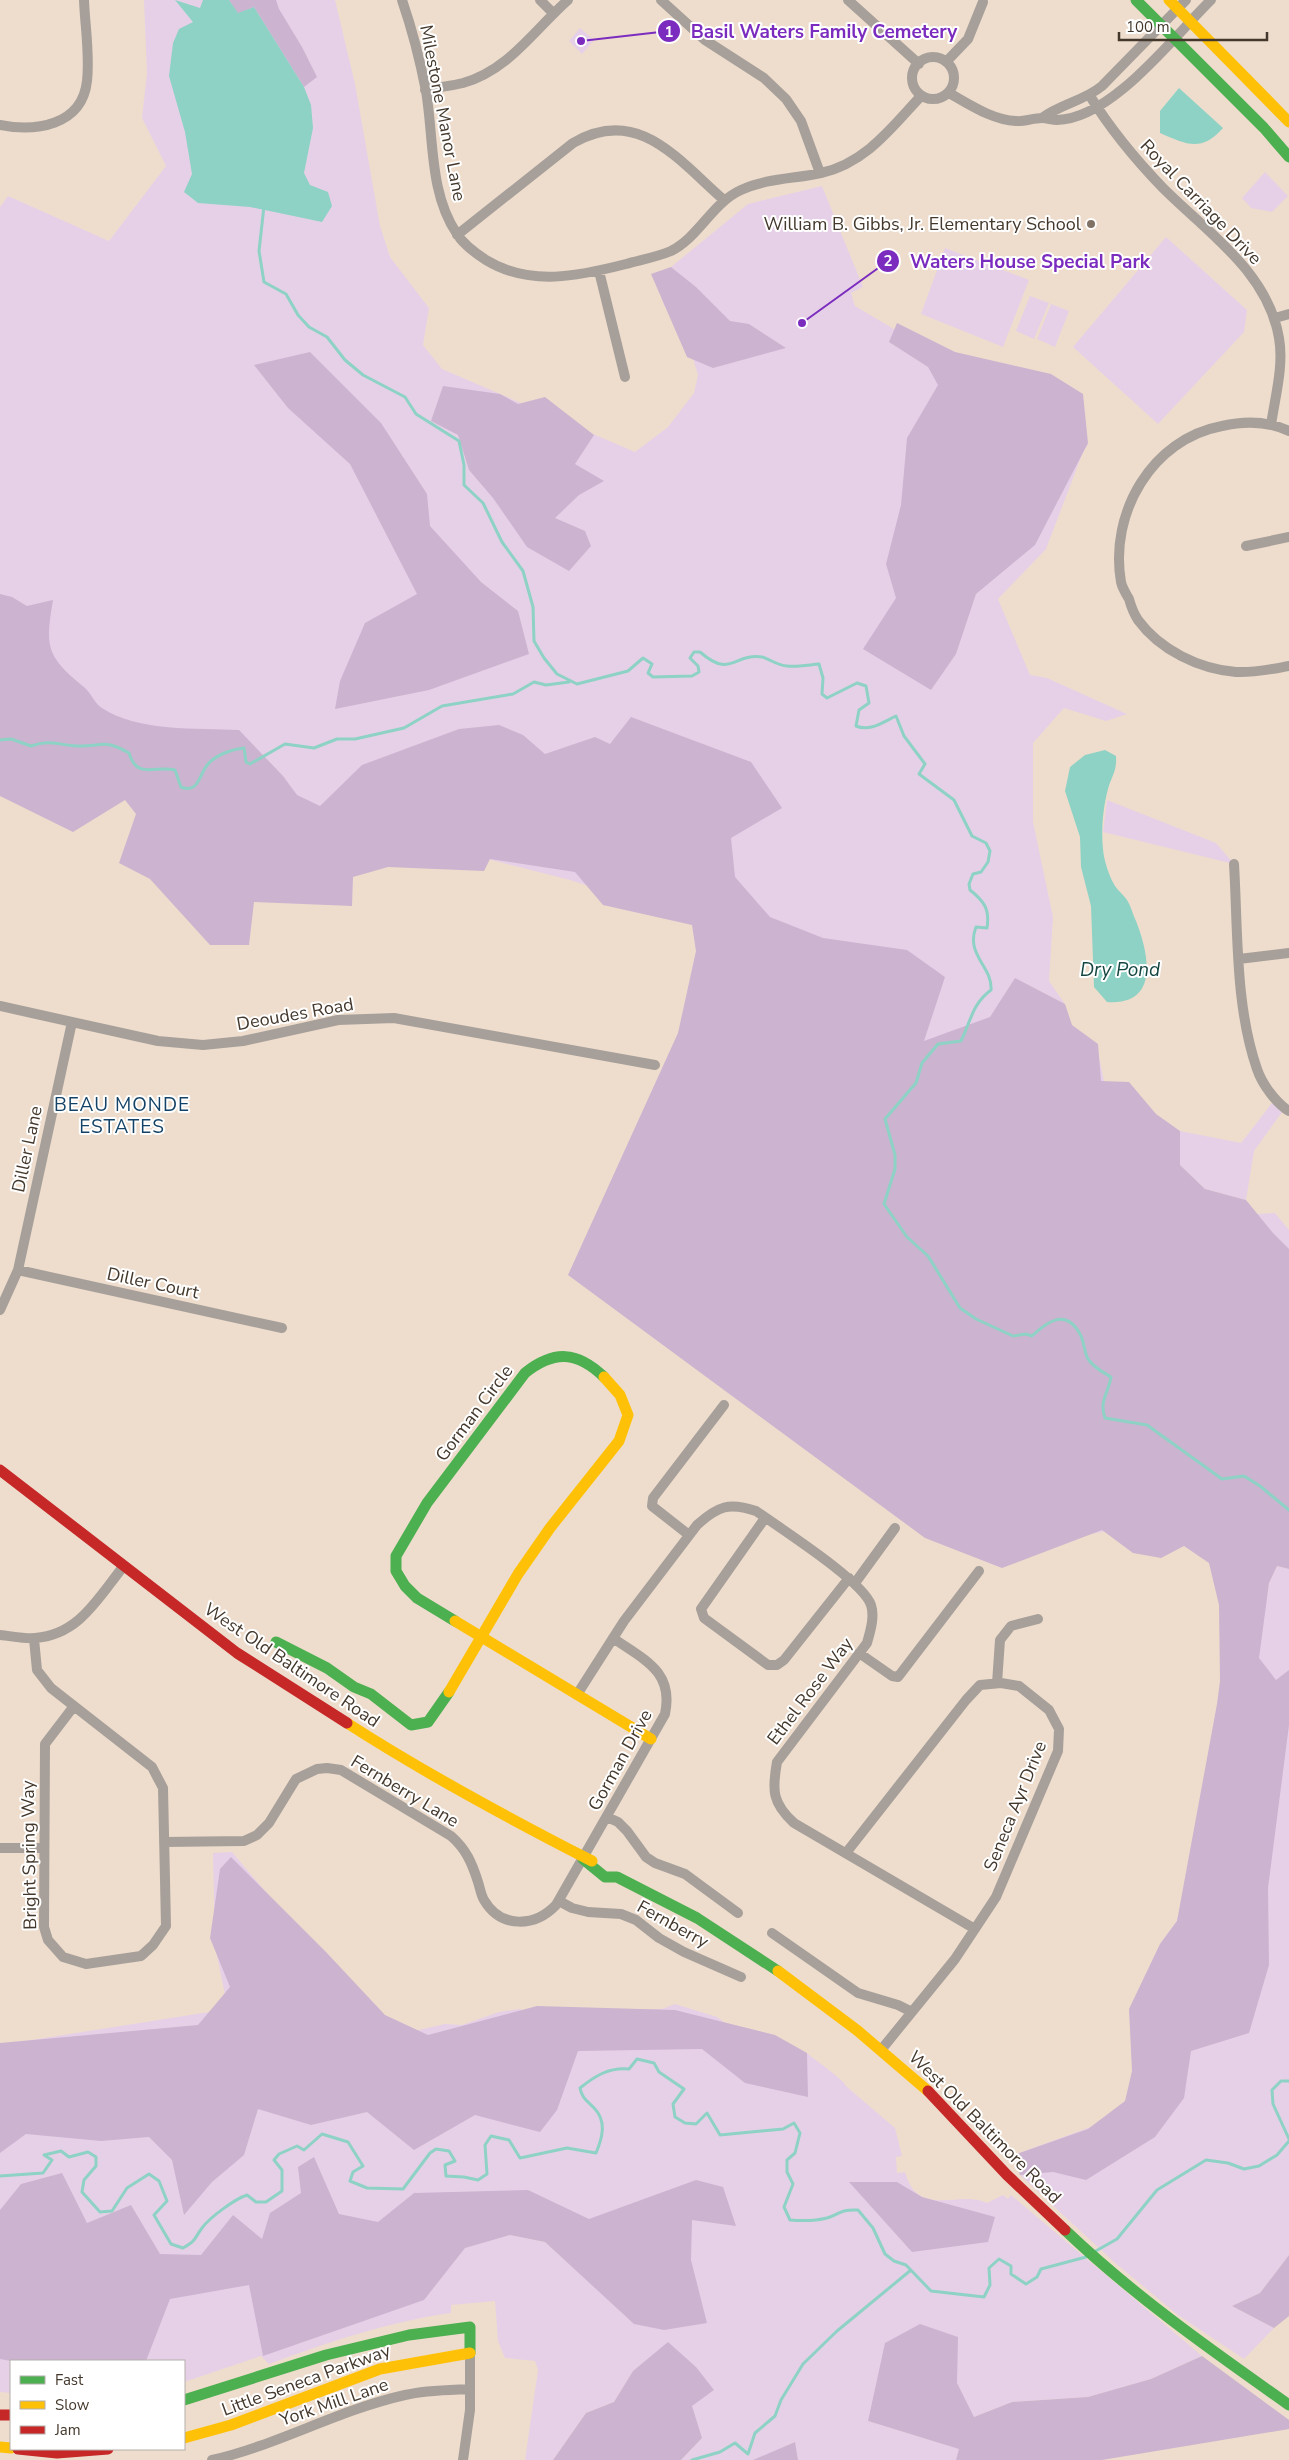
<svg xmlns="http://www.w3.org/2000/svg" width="1289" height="2460" viewBox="0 0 1289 2460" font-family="'Nunito Sans',sans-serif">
<rect width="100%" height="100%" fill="#eeddcd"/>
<path fill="#e6d0e7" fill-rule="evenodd" d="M144,0h191l20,84 25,142 10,31 39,51 -6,37 19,24 193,83 33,-25 26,-34 4,-18 -12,-40 -22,-30 -7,-26 20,-7 -6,-5 77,-63 74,-18 41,101 -12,6 4,13 233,138 -5,8 -37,97 -48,50 32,76 17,3 80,36 -21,7 -42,-13 -31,35v79l20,95 -4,64 16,23 -35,-18v3l67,58 8,39 65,97 30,34 75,-4 14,17v311l-79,-30 -165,32 -320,-614 -155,-49 -454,-116 -116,-97v-460l8,-11 101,45 57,-75 -24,-48 5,-45z
M580,28l14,12 -12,14 -13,-13z
M1265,172l23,24 -16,16 -21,-4 -9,-10z
M1166,237l81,73 -3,22 -86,92 -85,-77z
M945,248l84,32 -26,67 -82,-33z
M1030,296l19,7 -15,36 -18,-8z
M1051,304l18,7 -14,36 -18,-8z
M1107,800l109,43 18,21 -131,-32z
M1275,1099l10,9 -31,43 -8,49 -41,-11 -25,-24v-34l61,12z
M1277,1566l12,3v686l-29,38 -28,13 42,22 -30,31 -66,-44 -64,-53 -94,-87 12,-1 -18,-19 93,-34 33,-17 20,-160 17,-23 89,-318 3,-20z
M232,1852l156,185 57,-13 17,1 37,-13 20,-3 10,3 133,-3 13,-5 42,13 16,12 74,33v-9c10,9 34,24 40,34l48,41 7,28 -6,1 1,16 8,-1c13,48 54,17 82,31l16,-8 5,4 3,-4 191,161 -51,23 -63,18 -76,5 -38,15 -106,4 92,28 -4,11h-158l-4,-18 -35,18h-78l21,-22 -69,-67 -19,31 -28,11 -33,47h-28l13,-90 -3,-9 -30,-3 -7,-17 -3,-40 -44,4v8c-64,9 -122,29 -182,51l-8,-8 -77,26v-21l-177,-1 4,1v32l-11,-1v-347l228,-36 -13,-63 -2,-93zM498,2233l56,1 57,68 -66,-60 -35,-7 -30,8z"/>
<path fill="#ccb3d0" d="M229,0h47l3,9 23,38 15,30 -13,10 -50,-80 -16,7z
M671,267l25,20 34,34 19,3 37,24 -73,20 -26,-11 -36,-83z
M897,323l58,29 96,22 32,20 5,49 -53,102 -59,49 -20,60 -25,36 -68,-41 33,-51 -10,-34 15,-59 6,-67 31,-53 -10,-18 -39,-25z
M310,352l71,71 46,71 3,32 51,56 37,29 11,43 -100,36 -94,19 5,-28 25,-58 52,-29 -67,-130 -62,-56 -34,-43z
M443,386l57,8 18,10 27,-7 49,38 -19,29 29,17 -25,14 -24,23 30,13 6,15 -22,25 -42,-24 -34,-49 -24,-28 -11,-35 -27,-14z
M0,594l12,3 15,9 26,-6c-8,48 -7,56 32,88 6,5 10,16 17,20 36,24 95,20 137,22l44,46 14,19 23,11 42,-41 97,-36 40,-4 24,10 22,19 50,-17 15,7 21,-27 120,45 31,46 -51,30 4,39 35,40 53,21 84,12 38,27 -21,64 66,-24 25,-39 50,26 7,21 26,19 3,37 28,1 27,32 24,17v34l25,24 41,11 27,33 16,16v320l-12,-3 -8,17 -10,75 17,22 13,-10v55l-21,163 1,77 -20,68 -58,18 -7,47 -29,39 -69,43 -33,-8 -33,3 -6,-20 74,-26 37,-28 7,-30 -3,-62 31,-65 17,-23 40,-217 3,-23 -1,-76 -10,-42 -25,-17 -23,12 -28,-5 -31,-23 -100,38 -77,-30 -357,-263 110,-242 18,-82 -4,-26 -89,-20 -28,-33 -85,-13 -6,12 -96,-4 -35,10 -1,29 -98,-4 -5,43h-39l-60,-66 -31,-16 17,-49 -11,-14 -52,32 -73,-36z
M231,1857l95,95 59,63 43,20 109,-29 138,4 100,25 32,18 1,44 -63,-14 -43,-34 -124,2 -21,59 -17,22 -65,-17 -61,35 -47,-38 -56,13 -53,-16 -14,46 -32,27 -28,33 -12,-55 -23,-23 -48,4 -75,-7 -26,19v-110l198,-18 32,-38 -20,-49 10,-69z
M314,2157l25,57 39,8 36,-29 114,-3 61,29 107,-39 27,7 13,39 -44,-6 -1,40 16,63 -43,7 -30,-6 -89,-82 -35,-7 -45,13 -41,52 -161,56 -14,-71 -79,14 -24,62h-135l-11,-2v-149l21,-26 41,-11 25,50 44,-18 29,49 41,1 32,-40 29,24 8,-26 31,-20 -3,-26z
M849,2182h48l25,15 73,20 -7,25 -76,10z
M1289,2255v61l-15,12 -42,-22 28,-13z
M920,2324l38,13 -1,46 17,34 38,-15 76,-5 63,-18 51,-23 87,64v9l-187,31h-146l3,-11 -91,-28 17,-78z
M668,2342l28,25 18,23 -22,16 10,32 -21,22h-128l33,-47 28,-11 19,-31z
M795,2442l3,18h-45z"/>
<path fill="#8dd2c5" d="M175,0l25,8 3,-8h26l9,13 16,-6 50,80 7,18 2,23 -9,45 6,12 18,7 4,14 -10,16 -72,-15 -52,-4 -14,-11 8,-18 -7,-42 -16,-56 4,-33 6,-14 14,-7z
M1179,88l44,40c-22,25 -37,16 -63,5v-22z
M1105,750l11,6c1,15 -4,19 -8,33 -5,18 -7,42 -5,60 1,12 6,27 12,37 3,5 9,9 12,14 4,6 6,15 9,21 13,33 24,85 -29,81l-13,-15 -3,-81 -10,-39 -1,-30 -15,-46 5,-24 15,-12z"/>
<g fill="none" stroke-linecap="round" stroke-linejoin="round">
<path stroke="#8dd2c5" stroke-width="3" d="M264,206l-5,45 5,31 22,12 12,21 11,12 18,10 18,23 18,15 42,22 11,17 43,27 5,24v20l19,18 19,39 21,29 10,36 1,34 10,17 13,16 20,10 51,-13 15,-13 9,6 -4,9 5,4 39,-1 7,-4 -1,-6 -8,-8 4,-6h6c31,27 33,1 62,5 8,2 16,9 25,9 10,1 21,-1 32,-2l4,14 -1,16 5,4 30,-15 9,3 3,17 -10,7 -3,16c14,6 27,-4 40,-10l8,20 21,28 -6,10 35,26 18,36 14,7 4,8 -2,11 -7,10 -8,2 -4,10 1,6c14,11 20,19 17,38l-11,-1c-11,28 17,40 15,63 -19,14 -20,31 -30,51l-23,3 -16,19 -6,20 -31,36 10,36v14l-11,35 23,33 21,19 32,52 16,11 37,17 13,-2 6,2c16,-15 34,-28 48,-2 4,7 4,16 7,23 4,9 16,15 24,20 -3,17 -12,24 -6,41l42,7 75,54 22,-3 16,10 29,24
M0,740l11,-1 20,7c19,-7 27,-1 46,0 25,1 26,-8 52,7 8,27 26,12 46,17l6,17c18,7 18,-13 27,-23 8,-9 24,-15 36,-16l2,14 4,2 35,-20 29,4 23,-9h18l49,-11 38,-22 71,-12 21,-12 12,3 23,-3
M1289,2081h-8l-9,9 1,14 16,35
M0,2176l43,-3 9,-13 -8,-5 17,-4 8,6 19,-5 8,5v9l-12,14 -2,12 18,20 12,-1 15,-23 22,-14 10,7 8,20 -13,14 17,29 12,4c15,-9 10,-8 19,-20 8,-11 33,-29 45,-33l9,7h10l16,-11v-21l-8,-10 5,-6 18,-8 7,4 18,-16 26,8 15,24 -10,6 -3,9 17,7 36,1 27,-36 6,-4 13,2 6,10 -10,4 1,11 18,1 14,3 9,-6 -2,-29 6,-9 18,4 11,18 47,-10 29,5c6,-14 11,-31 -1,-44 -7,-8 -13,-10 -15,-21 15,-12 29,-21 49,-19l8,-10 17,4 5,9 25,17 -11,15 2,13 10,6 11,1 11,-11 13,22 63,-6 11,-6 6,10 -5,20 -8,7v12l6,12 -9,23 6,13c12,1 25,1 37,-2 14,-4 12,-9 31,-8l15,18 12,26 9,7 12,4 25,26 53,6 6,-12 -1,-17 10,-9 12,7v8l15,10 11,-7 4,-8 45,-12
M1094,2252l23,-13 40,-49 49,-30 22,3 16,6 15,-3 18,-11 12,-14
M692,2460l28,-8 15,-9 13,11 7,-21 20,-17 6,-16 22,-36 34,-33 74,-61"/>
<path stroke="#a7a09a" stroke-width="10" d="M402,0c10,29 18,60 24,91 8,47 3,102 31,143 7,11 18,19 29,26 44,27 93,16 140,4 14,-4 31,-7 45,-13 28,-14 41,-48 70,-61 26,-12 53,-11 80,-17 45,-10 71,-46 100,-77
M540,0l13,13
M661,0l44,40 59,38 22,21 15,22 19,52
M848,0l71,64
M912 78a21 21 0 1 1 42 0a21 21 0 1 1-42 0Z
M946,62l22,-23 15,-37
M425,90c13,-3 26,-4 38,-7 46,-13 71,-53 105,-83
M949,93c20,11 43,27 67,28 8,1 17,-3 26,-3 5,0 10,2 15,2 55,-1 117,-84 154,-120
M1090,96c21,34 45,63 73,92 44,44 105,84 116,150 5,28 -4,59 -8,87
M1042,118c18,-14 42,-17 60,-32l84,-86
M0,125c35,7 82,1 87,-44 3,-26 -2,-55 -3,-81
M457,235l116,-92c65,-38 105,17 151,57
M599,271l26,106
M1275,318l14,-4
M1289,431c-21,-10 -45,-10 -67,-5 -70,13 -113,87 -101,156 1,5 5,12 8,17 2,7 5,15 9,21 22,30 61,49 98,52 18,1 36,-3 53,-6
M1246,546l43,-9
M1234,864c4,66 1,142 23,205 5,15 19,34 32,42
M1239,959l50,-6
M0,1006l158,35 45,4 40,-4 95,-21 56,-2 261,47
M18,1270l264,58
M0,1310l18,-40 54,-248
M765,1518l-64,91 3,9 64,47h9l7,-5 65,-82
M689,1535l-37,-29 1,-8 71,-93
M855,1583l40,-55
M0,1635c11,1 24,4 35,3 44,-3 63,-40 88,-71
M34,1639l3,31 14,18 23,18
M859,1653l33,23 6,1 81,-106
M997,1683l3,-43 11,-14 27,-7
M578,1693l46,-72 73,-96c21,-19 32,-23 59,-14 25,18 107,70 115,94 4,12 -1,27 -4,38l-90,119c-5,28 -5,41 17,61l181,106
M74,1706l78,61 11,21 3,138 -13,19 -12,11 -55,8 -23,-7 -15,-17 -4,-13 1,-183z
M607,1817l11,5 9,9 19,26 9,6 30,11 53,39
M164,1842l80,-1 13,-6 12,-12 27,-44 21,-10 10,-1 14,2 110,66c15,13 21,27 27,46 2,6 3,13 6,18 17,29 51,27 72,5l109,-191c9,-43 -21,-54 -52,-76
M0,1848h44
M846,1853l120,-153 14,-15 21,-2 18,3 30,24 10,19 -1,22 -62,146 -41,62 -74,91
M559,1901l13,7 16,4 33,2 15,6 23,18 25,14 57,25
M772,1933l86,60 40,12 14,7
M212,2460c66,-15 126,-50 193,-65 21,-5 43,-5 65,-6
M463,2460l7,-50v-56"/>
<path stroke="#4caf50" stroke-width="11" d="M1136,0l128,128 25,29
M455,1621l-38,-23 -12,-12 -9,-15v-15l31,-53 98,-130c29,-23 52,-22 79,4
M276,1642l51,26 27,19 17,7 40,31 17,-3 21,-30
M583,1859l22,18h12l80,41 81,53
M1065,2230c69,66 146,120 224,175
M184,2400l142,-45 83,-20 61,-8v26"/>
<path stroke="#ffc107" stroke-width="11" d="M1169,0l120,122
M455,1621l196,118
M449,1692l69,-118 32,-46 69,-87 9,-26 -8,-20 -16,-18
M347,1723c79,51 161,95 245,138
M778,1971l80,60 70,60
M184,2438l47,-13 149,-56 90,-16
M0,2447l11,1"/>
<path stroke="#c62828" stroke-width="11" d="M0,1470l237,183 110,70
M928,2091l79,84 58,55
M0,2415h11
M18,2449l39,4 51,-4"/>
</g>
<circle fill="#807264" stroke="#fff" stroke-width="2" cx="1091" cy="224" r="5"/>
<g text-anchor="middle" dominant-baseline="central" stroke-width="4" stroke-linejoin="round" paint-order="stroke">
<g font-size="18" fill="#44382c" stroke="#fff">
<text transform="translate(443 113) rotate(79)">Milestone Manor Lane</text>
<text transform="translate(1201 202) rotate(46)">Royal Carriage Drive</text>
<text transform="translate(295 1014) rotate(-10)">Deoudes Road</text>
<text transform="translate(27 1149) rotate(-78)">Diller Lane</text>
<text transform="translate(153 1283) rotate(12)">Diller Court</text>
<text transform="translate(474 1413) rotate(-53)">Gorman Circle</text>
<text transform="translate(292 1665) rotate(34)">West Old Baltimore Road</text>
<text transform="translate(810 1691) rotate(-53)">Ethel Rose Way</text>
<text transform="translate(620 1760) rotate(-61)">Gorman Drive</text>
<text transform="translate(405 1791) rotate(31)">Fernberry Lane</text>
<text transform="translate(1015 1806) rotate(-68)">Seneca Ayr Drive</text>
<text transform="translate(29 1855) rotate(-91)">Bright Spring Way</text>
<text transform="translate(673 1924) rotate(29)">Fernberry</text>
<text transform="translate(985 2127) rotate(45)">West Old Baltimore Road</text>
<text transform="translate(306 2380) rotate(-20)">Little Seneca Parkway</text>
<text transform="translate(334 2402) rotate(-19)">York Mill Lane</text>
</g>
<g font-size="18" fill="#44382c" stroke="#fff" text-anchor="end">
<text x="1081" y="224">William B. Gibbs, Jr. Elementary School</text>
</g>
<g font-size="19" font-style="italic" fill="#164641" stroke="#fff">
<text x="1120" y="970">Dry Pond</text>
</g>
<g font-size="19" letter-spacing="1" fill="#134266" stroke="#fff">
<text x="122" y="1105">BEAU MONDE<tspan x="122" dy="22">ESTATES</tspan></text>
</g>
</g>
<path fill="none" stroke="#7b2cbf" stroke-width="2" d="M581 41L669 31M802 323L888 261"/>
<g fill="#7b2cbf" stroke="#fff" stroke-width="2">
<circle cx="581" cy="41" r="5"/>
<circle cx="802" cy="323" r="5"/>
<circle cx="669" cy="31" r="12"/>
<circle cx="888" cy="261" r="12"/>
</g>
<g font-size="15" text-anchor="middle" font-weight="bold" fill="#fff">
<text x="669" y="37">1</text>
<text x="888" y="266">2</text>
</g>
<g font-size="19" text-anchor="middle" font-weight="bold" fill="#7b2cbf" stroke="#fff" stroke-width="4" stroke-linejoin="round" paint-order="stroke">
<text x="824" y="38">Basil Waters Family Cemetery</text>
<text x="1030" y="268">Waters House Special Park</text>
</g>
<rect x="10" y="2360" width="175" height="90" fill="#ffffff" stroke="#b4afab"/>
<rect x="20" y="2376" width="25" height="8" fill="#4caf50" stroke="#b4afab"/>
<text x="55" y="2385" font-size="15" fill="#44382c">Fast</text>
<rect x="20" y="2401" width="25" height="8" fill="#ffc107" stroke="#b4afab"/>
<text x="55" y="2410" font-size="15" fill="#44382c">Slow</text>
<rect x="20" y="2426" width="25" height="8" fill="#c62828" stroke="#b4afab"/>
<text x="55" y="2435" font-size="15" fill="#44382c">Jam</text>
<path d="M1119 32v8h148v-8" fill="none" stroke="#44382c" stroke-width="2.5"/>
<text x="1126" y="32" font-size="15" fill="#44382c" stroke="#ffffff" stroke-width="4" paint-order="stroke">100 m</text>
</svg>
